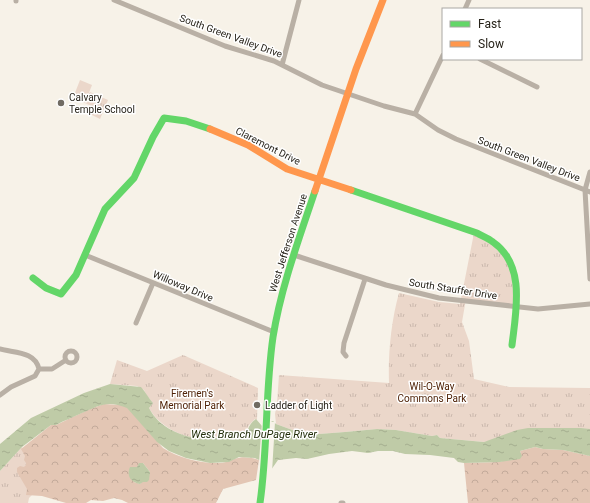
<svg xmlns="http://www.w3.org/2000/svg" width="590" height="503" viewBox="0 0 590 503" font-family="Roboto,sans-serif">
<defs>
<pattern id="grass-tufts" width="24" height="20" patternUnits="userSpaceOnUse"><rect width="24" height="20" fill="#ebd7ca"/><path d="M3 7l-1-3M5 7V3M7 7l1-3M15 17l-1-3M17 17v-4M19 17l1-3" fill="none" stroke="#cab8ad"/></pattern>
<pattern id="forest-crowns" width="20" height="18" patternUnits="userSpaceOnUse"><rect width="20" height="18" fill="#e3c6b4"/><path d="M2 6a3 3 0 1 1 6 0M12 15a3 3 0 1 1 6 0" fill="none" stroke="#c3aa9a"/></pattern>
<pattern id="water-ripples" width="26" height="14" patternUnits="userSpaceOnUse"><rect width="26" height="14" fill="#bfcba7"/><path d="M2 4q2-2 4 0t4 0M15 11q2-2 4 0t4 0" fill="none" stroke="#a4ae8f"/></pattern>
</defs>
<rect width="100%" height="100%" fill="#f7f2e8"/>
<path fill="url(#grass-tufts)" d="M90,92l18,8 -8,19 -10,-5 3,-7 -8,-4z
M474,233l22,13 18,27v33l-48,-7 -4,23 7,19 5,38 35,8 81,1v41l-40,-1 -66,14 -44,-4 -3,-3 -5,1 -36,-6 -19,-1 -32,3 -39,3 -30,-11 -1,-10 2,-11 2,-28 110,8c-1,-30 2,-61 10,-90l40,9 21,2z
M183,355l75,33 -1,32 -2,-1 -6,6 -5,12 -8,2c-8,-5 -20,-1 -29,0 -21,1 -48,-12 -58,-31l4,-5 -6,-7 -3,-6 -7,-4 -27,-2 7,-24 30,11z
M22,447l22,47h-11l-4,4 -1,5h-28v-32z"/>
<path fill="url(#forest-crowns)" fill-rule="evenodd" d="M104,404l17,1 6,2 36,41c15,10 39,16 57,15 7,0 12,-4 18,-5 5,-2 17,0 21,2l-3,20 -33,9 -7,14h-88l-6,-3 -8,-2 -11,3 -12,-1 -5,3h-20l-24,-7 -16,-1 1,-6 -10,-17v-4l3,-2 4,1 2,-2v-2l-2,-3 1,-4 -4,-7 30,-24h5l34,-16zM143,463l7,9 -10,12 -6,-2 -3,-15h6z
M535,447l8,2 20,1 27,6v47h-122l-4,-40 36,-1 21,-8 -1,-3z"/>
<path fill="#ebd7ca" d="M80,80l12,5 -7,18 -12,-5z"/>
<path fill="url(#water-ripples)" d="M110,384l31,3c5,5 7,11 12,16l-4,5c10,20 33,29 54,31 8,0 17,-2 24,-2 6,-1 9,4 15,1 6,-3 5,-14 14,-19l6,7 11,-5 3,3 30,11 39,-3 32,-3 19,1 36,6 5,-1 3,3 44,4 33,-12 11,-2h53l9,1v27l-27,-6 -20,-1 -8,-2 -15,4 2,5 -2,3 -20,3 -36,1 -6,-1 -4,-4 -24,-3 -25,-1 -12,-3h-15l-10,2 -16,-2 -23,3 -22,5 -11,-1 -18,2 -7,10 -12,-10 -4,-2 -16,-1 -10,5 -19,1 -24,-5 -17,-7 -12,-9 -30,-34c-19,-8 -27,-3 -45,5 -8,4 -17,7 -26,12h-5l-29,22 -22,24v-27l31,-26 53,-25z
M139,463h4l7,9 -1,8 -2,2h-4l-3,2c-9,-2 -14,-8 -10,-17h7z"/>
<path fill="#f7f2e8" d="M262,422h13l-3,50 -9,-3 -4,-7z"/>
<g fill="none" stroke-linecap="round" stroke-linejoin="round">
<path stroke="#b9b0a5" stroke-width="5" d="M114,0l111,46 49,15 48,24 62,21 31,8 23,16 18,9 134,53
M16,1v-1
M465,9l4,-9
M480,59l57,28
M282,65l17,-65
M415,114l28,-59
M590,172l-5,18 5,89
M85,255l189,77
M294,255l92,30 53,13 99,11 52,-5
M136,323l17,-40
M0,349c14,4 35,2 39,20l-4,7 -24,11 -11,8
M65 357a6 6 0 1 1 12 0a6 6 0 1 1-12 0Z
M346,356l-3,-4 1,-9 21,-64
M39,369h13l14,-9
M341,503h2"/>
<path stroke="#63d668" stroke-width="7" d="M351,190l126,43c5,3 11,5 16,9 33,23 23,69 19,103
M33,278l13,10 15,6 15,-19 29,-66 29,-31 19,-41 11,-19 22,3 24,8
M260,503c8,-55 5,-111 13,-166 8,-50 26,-98 42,-146"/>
<path stroke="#ff974d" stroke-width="7" d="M210,129l38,16 39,24 64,21
M315,191l41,-122 27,-69"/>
</g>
<g fill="#706b62" stroke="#fff" stroke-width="1.5">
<circle cx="61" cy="103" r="4"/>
<circle cx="257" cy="405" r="4"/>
</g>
<g text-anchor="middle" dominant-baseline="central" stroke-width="3" stroke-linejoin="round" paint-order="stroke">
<g font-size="10" fill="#27231a" stroke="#fff">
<text transform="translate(231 36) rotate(20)">South Green Valley Drive</text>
<text transform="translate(268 146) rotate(27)">Claremont Drive</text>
<text transform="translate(529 159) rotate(21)">South Green Valley Drive</text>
<text transform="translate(288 243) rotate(-72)">West Jefferson Avenue</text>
<text transform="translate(183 286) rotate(23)">Willoway Drive</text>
<text transform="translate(453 289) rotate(9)">South Stauffer Drive</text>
</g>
<g font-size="10" fill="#27231a" stroke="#fff" text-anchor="start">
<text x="69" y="97">Calvary<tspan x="69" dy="12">Temple School</tspan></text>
<text x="265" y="405">Ladder of Light</text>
</g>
<g font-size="10" fill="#4f2207" stroke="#fff">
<text x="432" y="386">Wil-O-Way<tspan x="432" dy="12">Commons Park</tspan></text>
<text x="192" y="393">Firemen's<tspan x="192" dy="12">Memorial Park</tspan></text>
</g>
<g font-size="11" font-style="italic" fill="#222e0a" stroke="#fff">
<text x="254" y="434">West Branch DuPage River</text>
</g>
</g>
<rect x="442" y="8" width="140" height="52" fill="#ffffff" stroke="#a9a7a3"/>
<rect x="450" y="21" width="20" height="6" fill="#63d668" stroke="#a9a7a3"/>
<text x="478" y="28" font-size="12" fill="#27231a">Fast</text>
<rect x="450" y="41" width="20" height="6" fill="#ff974d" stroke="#a9a7a3"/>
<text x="478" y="48" font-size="12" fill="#27231a">Slow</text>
</svg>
